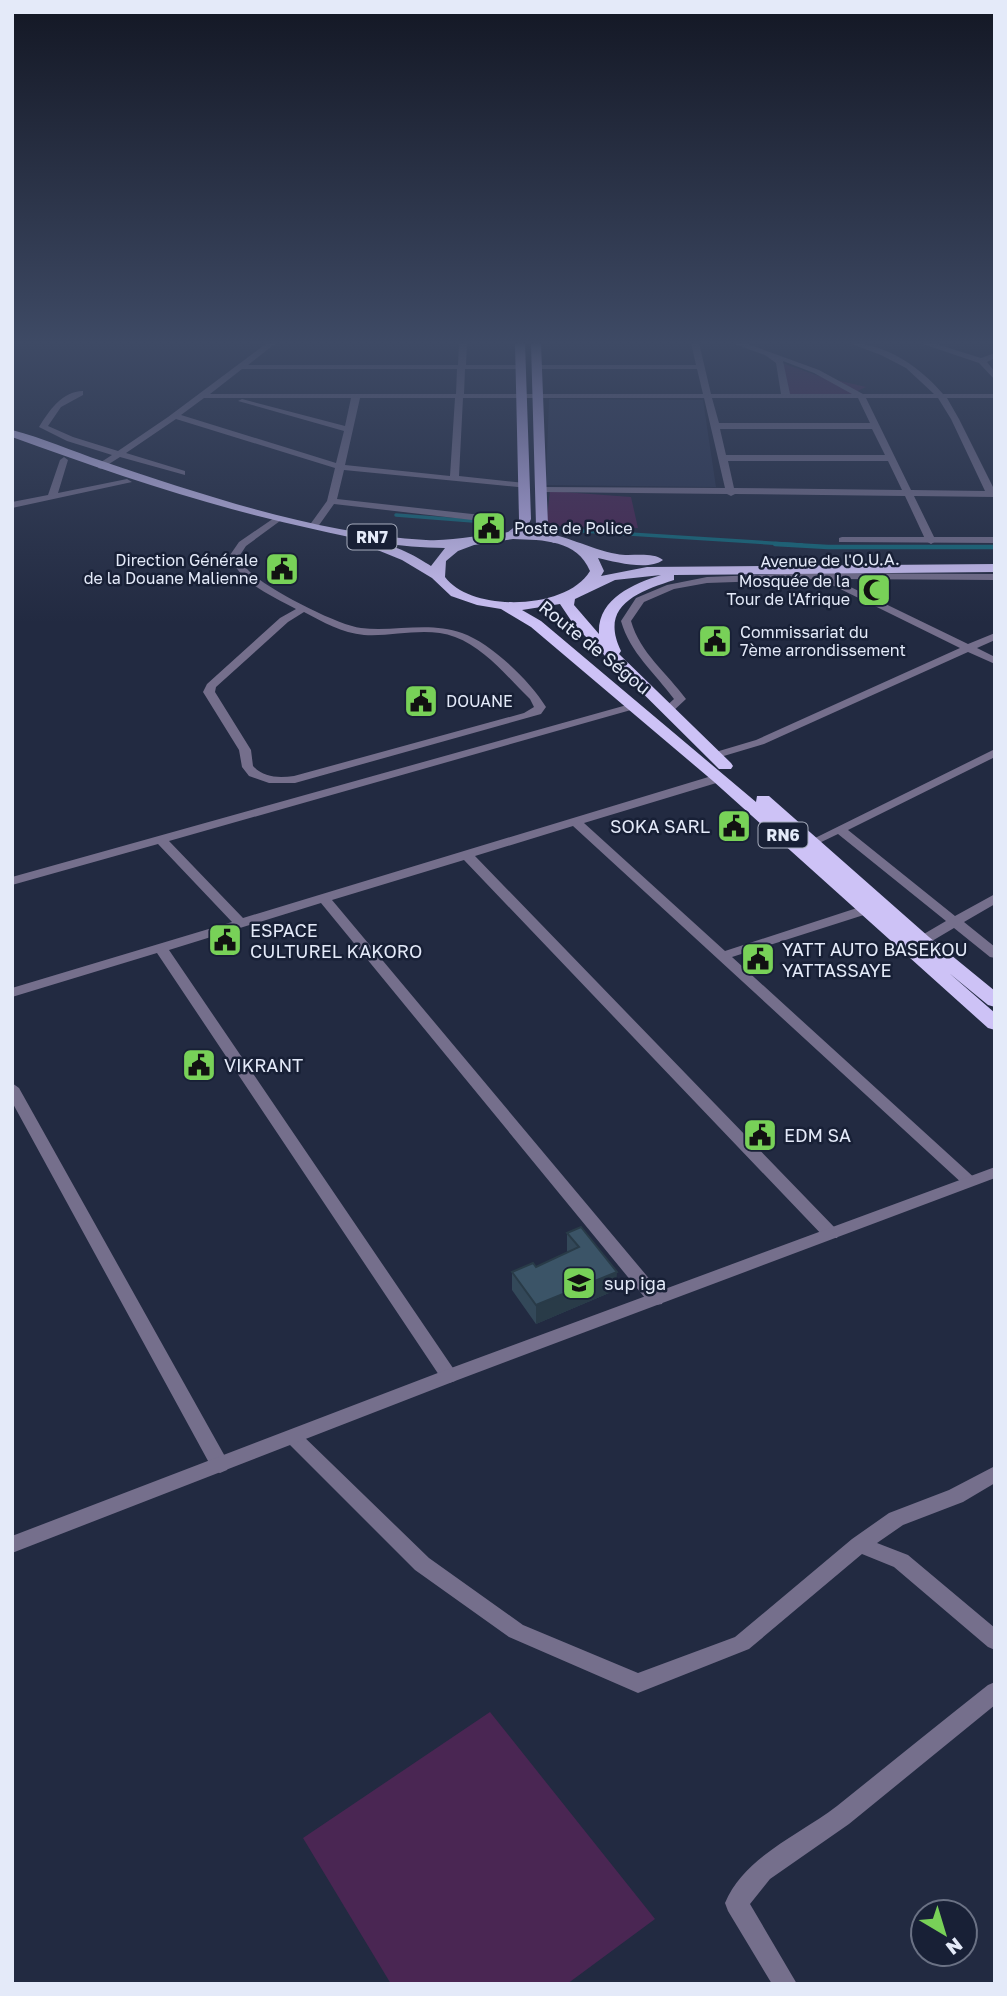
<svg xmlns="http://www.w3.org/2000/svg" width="1007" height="1996" viewBox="0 0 1007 1996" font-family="'Golos Text',sans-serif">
<rect width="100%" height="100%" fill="#222a41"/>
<path fill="#2c3652" d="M549,399l154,1 13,87 -170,-2z"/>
<path fill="#4a2653" d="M779,362l40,14 47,11 -17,8 -62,-1z
M550,491l81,6 7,31 -92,-2z
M490,1712l165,207 -88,65h-176l-88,-146z"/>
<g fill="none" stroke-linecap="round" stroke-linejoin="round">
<path stroke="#13697b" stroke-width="3.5" d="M396,515l103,8
M550,529l252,16"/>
<path stroke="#13697b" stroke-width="4.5" d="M775,544l53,3h167"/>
<path fill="#756f8c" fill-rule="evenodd" d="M267,343h9l-28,22h210l1,-22h8l-1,22h55l4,2 -4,2h-56l-1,25h239l-6,-25h-159l-4,-2 4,-2h158l-5,-22h8l12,51h70l-5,-31 -11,-8 -33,-12h13l74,27 44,24h71l-28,-26 -25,-13 -32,-12c37,0 71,24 94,51h52v4h-48l12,21 36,72v6l-81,-1 22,45 -5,3 -5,-3 -21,-45 -170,-2 -4,2 -4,-2 -184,-2 -3,-1v-4l185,1 -21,-90h-241l-4,78 66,7 3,1v4l-184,-18 -7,29 144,16 5,3 -5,3 -147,-17 -17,24 -3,1 -5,-3 18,-25 8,-33 -159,-49 -50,34 59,18v4l-65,-18 -19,12 -3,-1v-4l14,-9 -45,-14 -28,-14c10,-16 23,-36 44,-36v4l-22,12 -13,19 25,11 45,14 50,-34zM783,361l31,12 38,21h-62zM242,369h215l-1,25h-246zM204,398h147l-6,28 -103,-27 -4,2 106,30 -8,32 -155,-48zM360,398h95l-5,78 -105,-11zM712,398h146l12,25h-151zM866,398h72l13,21 34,72 -74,-1zM720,429h152l13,26h-159zM728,461h160l14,29 -168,-2z
M920,343h13l48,15 14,-5v5l-8,4 8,10v8l-16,-17z
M64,457l4,3 -10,33 69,-14 5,3 -120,26v-6l36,-7 12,-35z
M277,516l3,1v4l-34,25 -6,9c2,5 3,10 7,14 16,18 90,56 114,59 34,4 68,-7 101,5 29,10 68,48 84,74l-5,7 -246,69h-26l-20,-7 -7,-9 -3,-17 -36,-58 4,-8 73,-66 16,-9c-25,-14 -57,-26 -66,-54l9,-13zM304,612c19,10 38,21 60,23 30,2 62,-9 91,2 30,11 52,40 75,62l4,8 -10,6 -230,63c-15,2 -30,2 -41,-10l-2,-16 -36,-58 1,-5 72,-65z
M804,573l191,1v6l-161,-1 134,65 27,-11v7l-18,8 18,9v7l-27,-12 -204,92 -47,14h-8v-4l47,-14 204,-92 -140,-69 -113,4 -33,6 -30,13 -13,19c9,32 36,52 55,78l-15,14h-8v-4l11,-10c-19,-26 -44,-46 -53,-78l15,-23 31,-13 40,-8z
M634,703l4,1v4l-469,133 74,77 472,-143h8v6l-139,42 141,128 135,-44h10l2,3 -2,3 -138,44 246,224 -2,4h-12l-391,-359 -98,30 362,374 2,4 -2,4h-12l-361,-378 -132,40 330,394 2,5 -2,5 -6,1 -6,-1 -329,-401 -152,47 286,421 3,5 -3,5 -6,2 -6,-2 -286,-428 -145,44v-9l220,-66 -74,-78 -146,41v-8z
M995,749v8l-147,73 107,86 40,-22v10l-31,18 31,25v11l-5,-1 -36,-29 -27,16h-10l-2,-3 2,-3 29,-17 -108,-87 -25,12 -6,-4z
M12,1083l7,5 208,372 2,5 -2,5 -7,3 -7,-3 -201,-368z
M293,1430l6,2 130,126 94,67 115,48 97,-36 117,-98 37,-26 60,-23 46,-24v17l-32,19 -60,23 -26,18 31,12 87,73v22l-7,-3 -94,-80 -32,-13 -113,95 -111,44 -129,-56 -94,-67 -128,-128 -3,-5 3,-5z
M995,1682v23l-146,119 -79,55 -20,25 47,80h-25l-44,-73 -3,-8c19,-46 74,-68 112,-97 50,-40 100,-81 151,-121z"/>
<path fill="#756f8c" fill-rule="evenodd" d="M842,537h153v6l-156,-1v-4z
M995,1167v11l-540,203 -443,172v-17l431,-165z"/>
<path fill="#bfb2ee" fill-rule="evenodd" d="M515,343h10l6,176 -5,11 -16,9 -6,-4 13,-10 2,-6z
M531,343h10l7,182 2,7 10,7 -6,4 -13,-6 -5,-12z"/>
<path fill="#cdc2f6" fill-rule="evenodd" d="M12,430c31,8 60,21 90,31 100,34 218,73 324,79 37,2 72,-11 110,-8 30,2 52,17 81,22 13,3 35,-3 46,6 -14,11 -48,2 -65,-2l6,13 -3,5 46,-9 348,-3v8l-321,3v5c-37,12 -75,26 -53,71l-2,3 112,109 2,3 -2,3h-12l-145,-144 -14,-21 -38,6 19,11 215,181 1,-6h12l160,141 66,54v16l-7,-2 -39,-32 46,40v17l-7,-2 -275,-247 -182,-154 -30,-18 -24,-4 -26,-9 -19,-18 -30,-18 -27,-11 2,-3c18,-3 39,11 54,20l14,-18c-45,0 -88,-9 -132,-19 -103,-22 -202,-56 -301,-92zM513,539c31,1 64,1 77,32 -23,39 -118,42 -145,6l1,-16 12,-10 16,-6zM661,575c-28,9 -64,24 -62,59l-25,-29 1,-6 40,-19z"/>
</g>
<path fill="#334859" d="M567,1233l49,57 -80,34 -24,-34v-18l24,-5 32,-15 -1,-1z"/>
<path fill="#293b48" d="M617,1272l-1,18 -80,34v-19z"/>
<path fill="#3b5467" stroke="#293b48" stroke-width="2" d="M581,1227l36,45 -81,33 -24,-33 21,-9 3,4 43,-20 -12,-14z"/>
<linearGradient id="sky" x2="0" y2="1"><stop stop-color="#131724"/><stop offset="0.55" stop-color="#3e4a65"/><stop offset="1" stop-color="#3e4a65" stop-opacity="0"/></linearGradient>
<rect width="1007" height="623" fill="url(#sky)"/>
<defs>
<g id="civic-square" transform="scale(1.75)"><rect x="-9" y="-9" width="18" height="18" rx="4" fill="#78d158" stroke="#182036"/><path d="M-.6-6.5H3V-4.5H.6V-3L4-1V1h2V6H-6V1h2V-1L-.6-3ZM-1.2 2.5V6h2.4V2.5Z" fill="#111"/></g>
<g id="mosque-square" transform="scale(1.75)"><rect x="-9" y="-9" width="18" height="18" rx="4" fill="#78d158" stroke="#182036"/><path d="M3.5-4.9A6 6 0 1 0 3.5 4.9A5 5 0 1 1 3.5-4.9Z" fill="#111"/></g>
<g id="university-square" transform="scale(1.75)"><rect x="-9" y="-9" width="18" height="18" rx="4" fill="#78d158" stroke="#182036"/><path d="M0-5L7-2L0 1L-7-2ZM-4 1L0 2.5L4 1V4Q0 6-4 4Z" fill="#111"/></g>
</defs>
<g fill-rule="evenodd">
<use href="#civic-square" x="489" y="528"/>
<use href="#civic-square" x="282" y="569"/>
<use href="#mosque-square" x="874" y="590"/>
<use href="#civic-square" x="715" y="641"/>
<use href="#civic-square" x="421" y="701"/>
<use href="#civic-square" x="734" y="826"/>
<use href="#civic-square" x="225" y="940"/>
<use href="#civic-square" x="758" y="959"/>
<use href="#civic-square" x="199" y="1065"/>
<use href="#civic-square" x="760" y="1135"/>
<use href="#university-square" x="579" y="1283"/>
</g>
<g text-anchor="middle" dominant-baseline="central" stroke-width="5" stroke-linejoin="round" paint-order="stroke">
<g font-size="16" fill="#e4eaf9" stroke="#182036" text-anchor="start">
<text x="514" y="528">Poste de Police</text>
<text x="258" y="560" text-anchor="end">Direction Générale<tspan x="258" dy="18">de la Douane Malienne</tspan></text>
<text x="850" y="581" text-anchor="end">Mosquée de la<tspan x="850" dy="18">Tour de l'Afrique</tspan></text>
<text x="740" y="632">Commissariat du<tspan x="740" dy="18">7ème arrondissement</tspan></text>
<text x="446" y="701">DOUANE</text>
</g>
<g fill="#182036" stroke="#a7adbe" stroke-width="2">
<rect x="347.5" y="524.5" width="49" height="25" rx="5"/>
<rect x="758.5" y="822.5" width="49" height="25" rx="5"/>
</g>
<g font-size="16" font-weight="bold" fill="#e4eaf9">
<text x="372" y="537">RN7</text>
<text x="783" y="835">RN6</text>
</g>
<g font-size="16" fill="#e4eaf9" stroke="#182036">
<text transform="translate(830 560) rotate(-1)">Avenue de l'O.U.A.</text>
</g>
<g font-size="18" fill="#e4eaf9" stroke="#182036">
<text transform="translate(595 647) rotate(39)">Route de Ségou</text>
</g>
<g font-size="18" fill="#e4eaf9" stroke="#182036" text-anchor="start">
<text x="710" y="826" text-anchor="end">SOKA SARL</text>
<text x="250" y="930">ESPACE<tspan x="250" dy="21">CULTUREL KAKORO</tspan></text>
<text x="782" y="949">YATT AUTO BASEKOU<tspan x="782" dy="21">YATTASSAYE</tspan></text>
<text x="224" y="1065">VIKRANT</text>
<text x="784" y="1135">EDM SA</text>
<text x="604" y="1283">sup iga</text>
</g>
</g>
<rect width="1007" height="1996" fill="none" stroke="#e4eaf9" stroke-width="28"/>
<g transform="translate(944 1933) rotate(142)"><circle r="33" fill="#182036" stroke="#6a7184" stroke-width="2"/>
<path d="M0-5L12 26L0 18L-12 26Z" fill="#78d158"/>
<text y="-10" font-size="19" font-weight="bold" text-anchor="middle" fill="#e4eaf9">N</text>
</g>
</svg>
